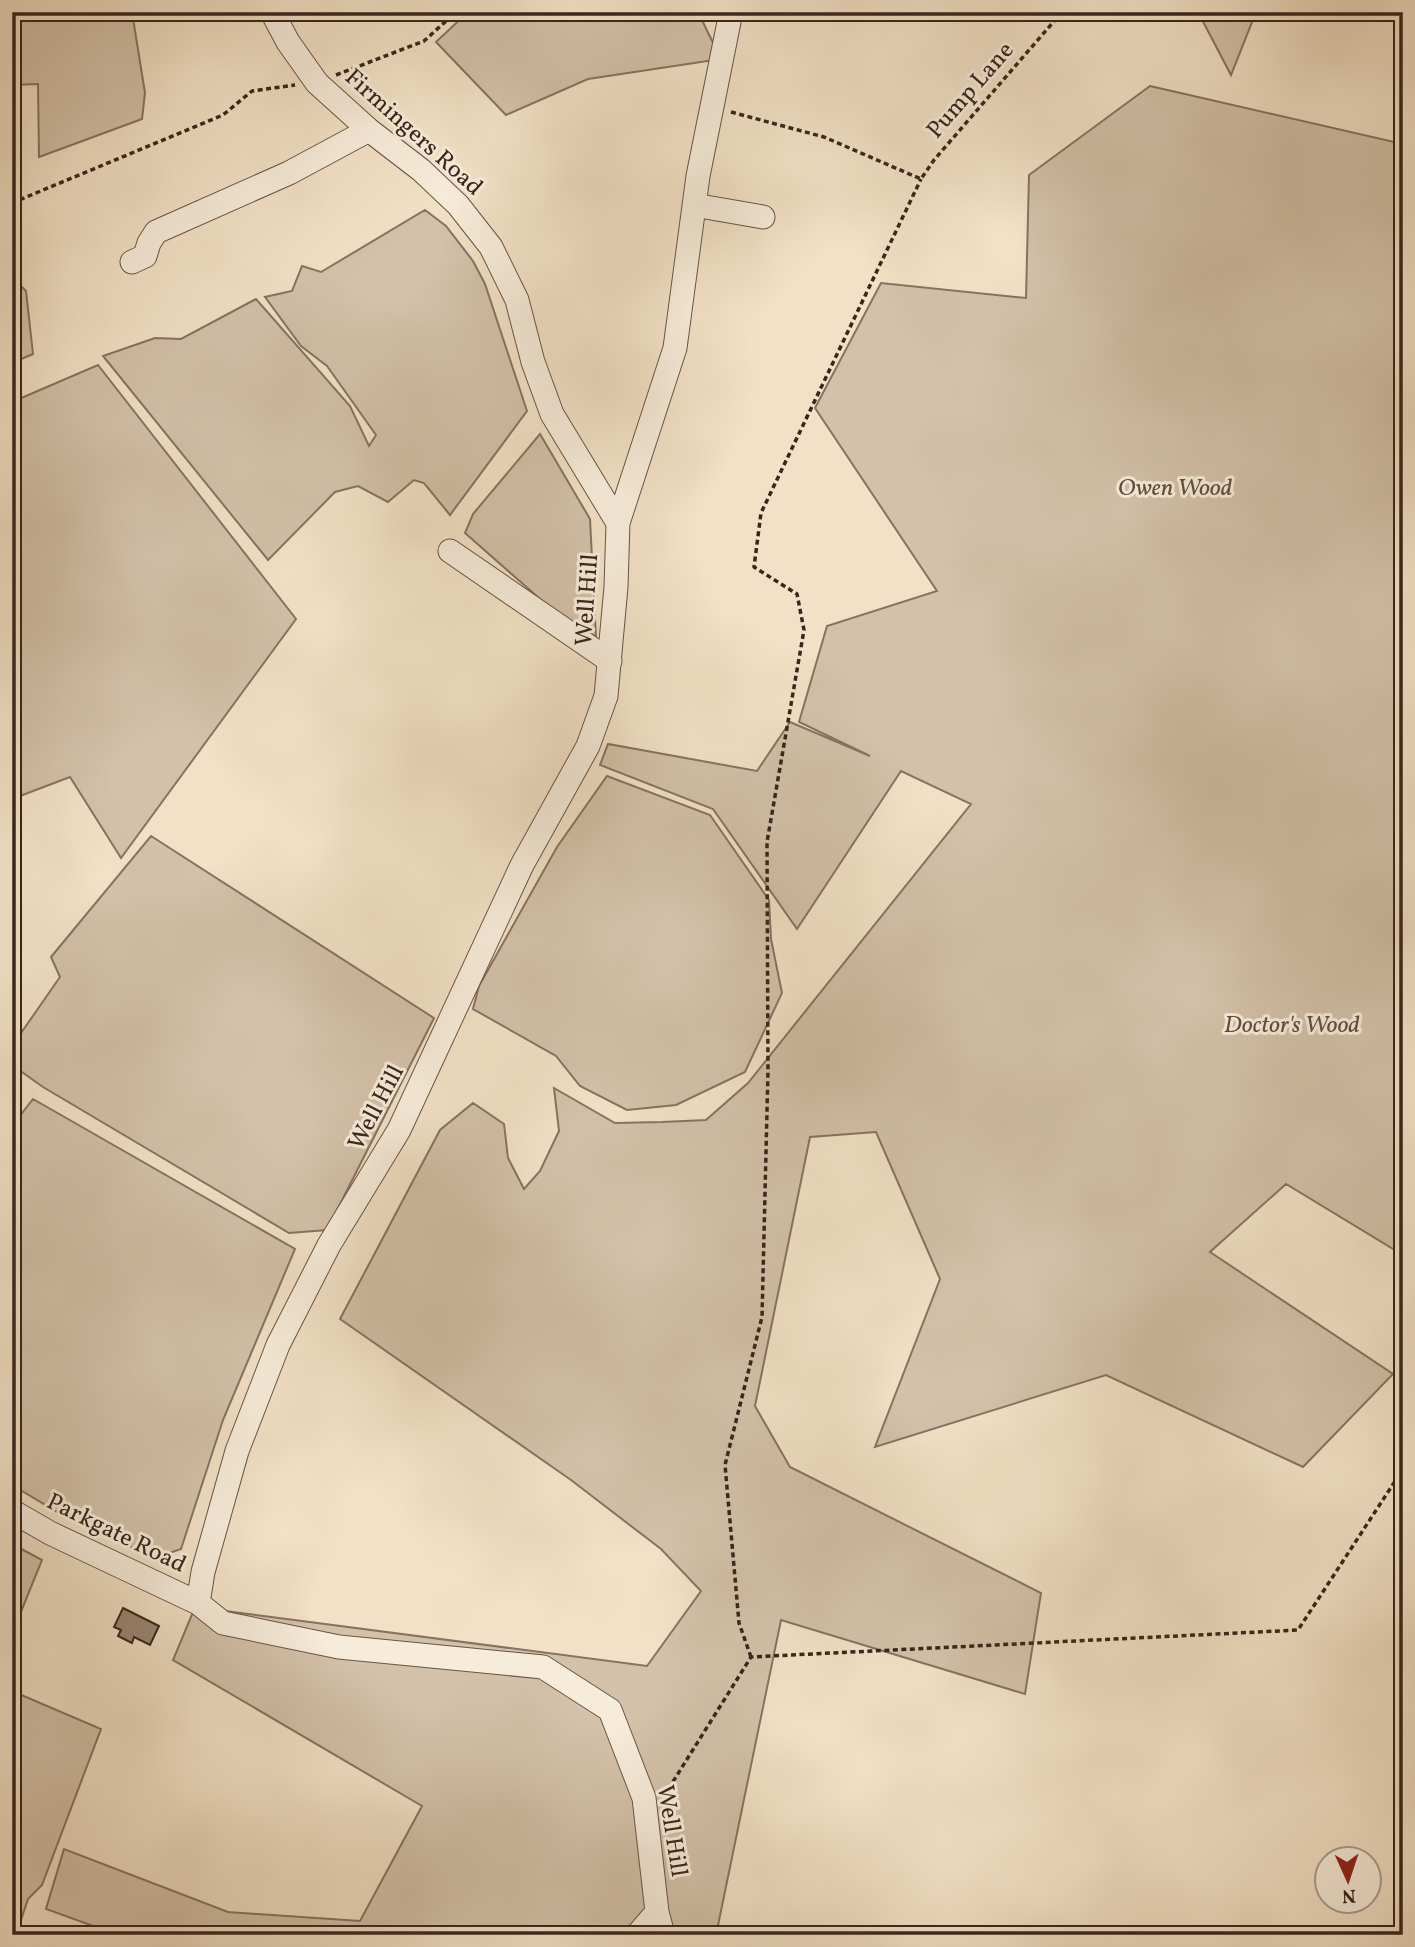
<svg xmlns="http://www.w3.org/2000/svg" width="1415" height="1947" viewBox="0 0 1415 1947" font-family="Vollkorn,serif">
<rect width="100%" height="100%" fill="#f2e1c6"/>
<filter id="stains"><feTurbulence type="fractalNoise" baseFrequency=".00286" numOctaves="4"/><feColorMatrix values="0 0 0 0 .2 0 0 0 0 .09 0 0 0 0 .02 0 0 0 .5 -.17"/></filter>
<radialGradient id="worn" r=".72"><stop offset=".6" stop-color="#630" stop-opacity="0"/><stop offset="1" stop-color="#630" stop-opacity=".3"/></radialGradient>
<path fill="#d3c1a9" stroke="#867362" stroke-width="2" d="M12,12h120l13,81 -3,26 -103,38 -1,-73 -26,1z
M468,12h230l23,47 -133,20 -82,36 -70,-73z
M1198,12h58l-25,63z
M1150,86l253,58v1111l-117,-71 -76,68 183,122 -90,93 -197,-92 -231,72 65,-168 -64,-147 -66,5 -55,269 35,61 251,126 -16,101 -244,-74 -65,315h-598l-72,-26 18,-60 164,63 132,9 62,-115 -249,-146 22,-53 452,59 54,-75 -40,-42 -90,-69 -231,-161 100,-189 33,-27 31,21 4,34 16,31 16,-18 19,-40 -5,-43 61,35 47,-1 44,-2 42,-37 223,-279 -70,-33 -104,158 -84,-120 -113,-44 8,-21 149,27 33,-49 80,34 -71,-34 28,-96 110,-35 -122,-183 66,-125 145,15 3,-123z
M425,210l21,16 27,35 12,23 42,127 -77,104 -26,-32 -10,-3 -26,22 -30,-16 -23,6 -67,68 -165,-204 52,-18 26,1 75,-40 94,107 19,40 7,-11 -49,-69 -26,-20 -36,-49 27,-6 10,-25 19,6z
M12,277l14,14 7,63 -21,9z
M98,365l198,254 -175,239 -51,-81 -58,22v-397z
M540,434l50,85 6,118 -48,-31 -83,-73 8,-19z
M607,776l103,39 59,85 2,39 11,54 -37,79 -69,33 -49,5 -47,-24 -24,-30 -83,-47 6,-23 78,-139z
M151,836l283,182 -107,212 -38,3 -246,-146 -31,-22v-19l48,-69 -9,-20z
M33,1099l262,150 -72,171 -42,129 -26,9 -96,-45 -47,-28v-359z
M12,1544l30,16 -30,74z
M12,1691l89,38 -59,156 -14,14 -12,36h-4z"/>
<path fill="#998774" stroke="#39251c" stroke-width="2" d="M123,1608l36,18 -9,19 -16,-8 -2,6 -14,-7 3,-6 -7,-3z"/>
<g fill="none" stroke-linecap="round" stroke-linejoin="round">
<g stroke="#675446" stroke-width="25">
<path id="minor" d="M272,12l16,30 29,41 52,47 52,40 37,35 33,42 26,53 16,62 19,52 66,109
M694,205l69,12
M132,262l13,-6 4,-13 7,-11 133,-59 80,-43
M450,551l160,110
M12,1511l38,22 148,70
M637,1935l20,-23
M663,1935l-6,-23 -13,-114 -34,-88 -67,-43 -204,-20 -116,-24 -25,-20 5,-31 34,-121 41,-106 51,-100 70,-115 123,-265 66,-119 18,-50 10,-109 2,-64 57,-175 23,-172 33,-164"/>
</g>
<path stroke="#39251c" stroke-width="3.5" stroke-dasharray="5 3.5" stroke-linecap="butt" d="M336,75l88,-34 32,-29
M731,112l93,25 97,42 13,-19 128,-148
M12,203l211,-88 29,-24 43,-6
M751,1657l-12,-34 -14,-158 37,-148 6,-247 -1,-228 37,-212 -7,-36 -43,-27 7,-54 160,-334
M664,1796l87,-139 547,-27 105,-161"/>
<use href="#minor" stroke="#f7ecda" stroke-width="23"/>
</g>
<g text-anchor="middle" dominant-baseline="central" stroke-width="6" stroke-linejoin="round" paint-order="stroke">
<g font-size="24" fill="#39251c" stroke="#f7ecda">
<text transform="translate(971 91) rotate(-49)">Pump Lane</text>
<text transform="translate(413 133) rotate(42)">Firmingers Road</text>
<text transform="translate(588 600) rotate(-86)">Well Hill</text>
<text transform="translate(377 1108) rotate(-62)">Well Hill</text>
<text transform="translate(116 1534) rotate(26)">Parkgate Road</text>
<text transform="translate(671 1831) rotate(81)">Well Hill</text>
</g>
<g font-size="24" font-style="italic" fill="#604c3f" stroke="#f7ecda">
<text x="1175" y="489">Owen Wood</text>
<text x="1292" y="1026">Doctor's Wood</text>
</g>
</g>
<rect width="1415" height="1947" fill="none" stroke="#f2e1c6" stroke-width="42"/>
<rect x="14" y="14" width="1387" height="1919" fill="none" stroke="#39251c" stroke-width="3.5"/>
<rect x="21" y="21" width="1373" height="1905" fill="none" stroke="#39251c" stroke-width="2"/>
<g transform="translate(1348 1880) rotate(177)"><circle r="33" fill="#f7ecda" stroke="#ab9c8e" stroke-width="2"/>
<path d="M0-5L12 26L0 18L-12 26Z" fill="#8f2418"/>
<text y="-10" font-size="19" font-weight="bold" text-anchor="middle" fill="#39251c">N</text>
</g>
<rect width="100%" height="100%" filter="url(#stains)"/>
<rect width="100%" height="100%" fill="url(#worn)"/>
</svg>
